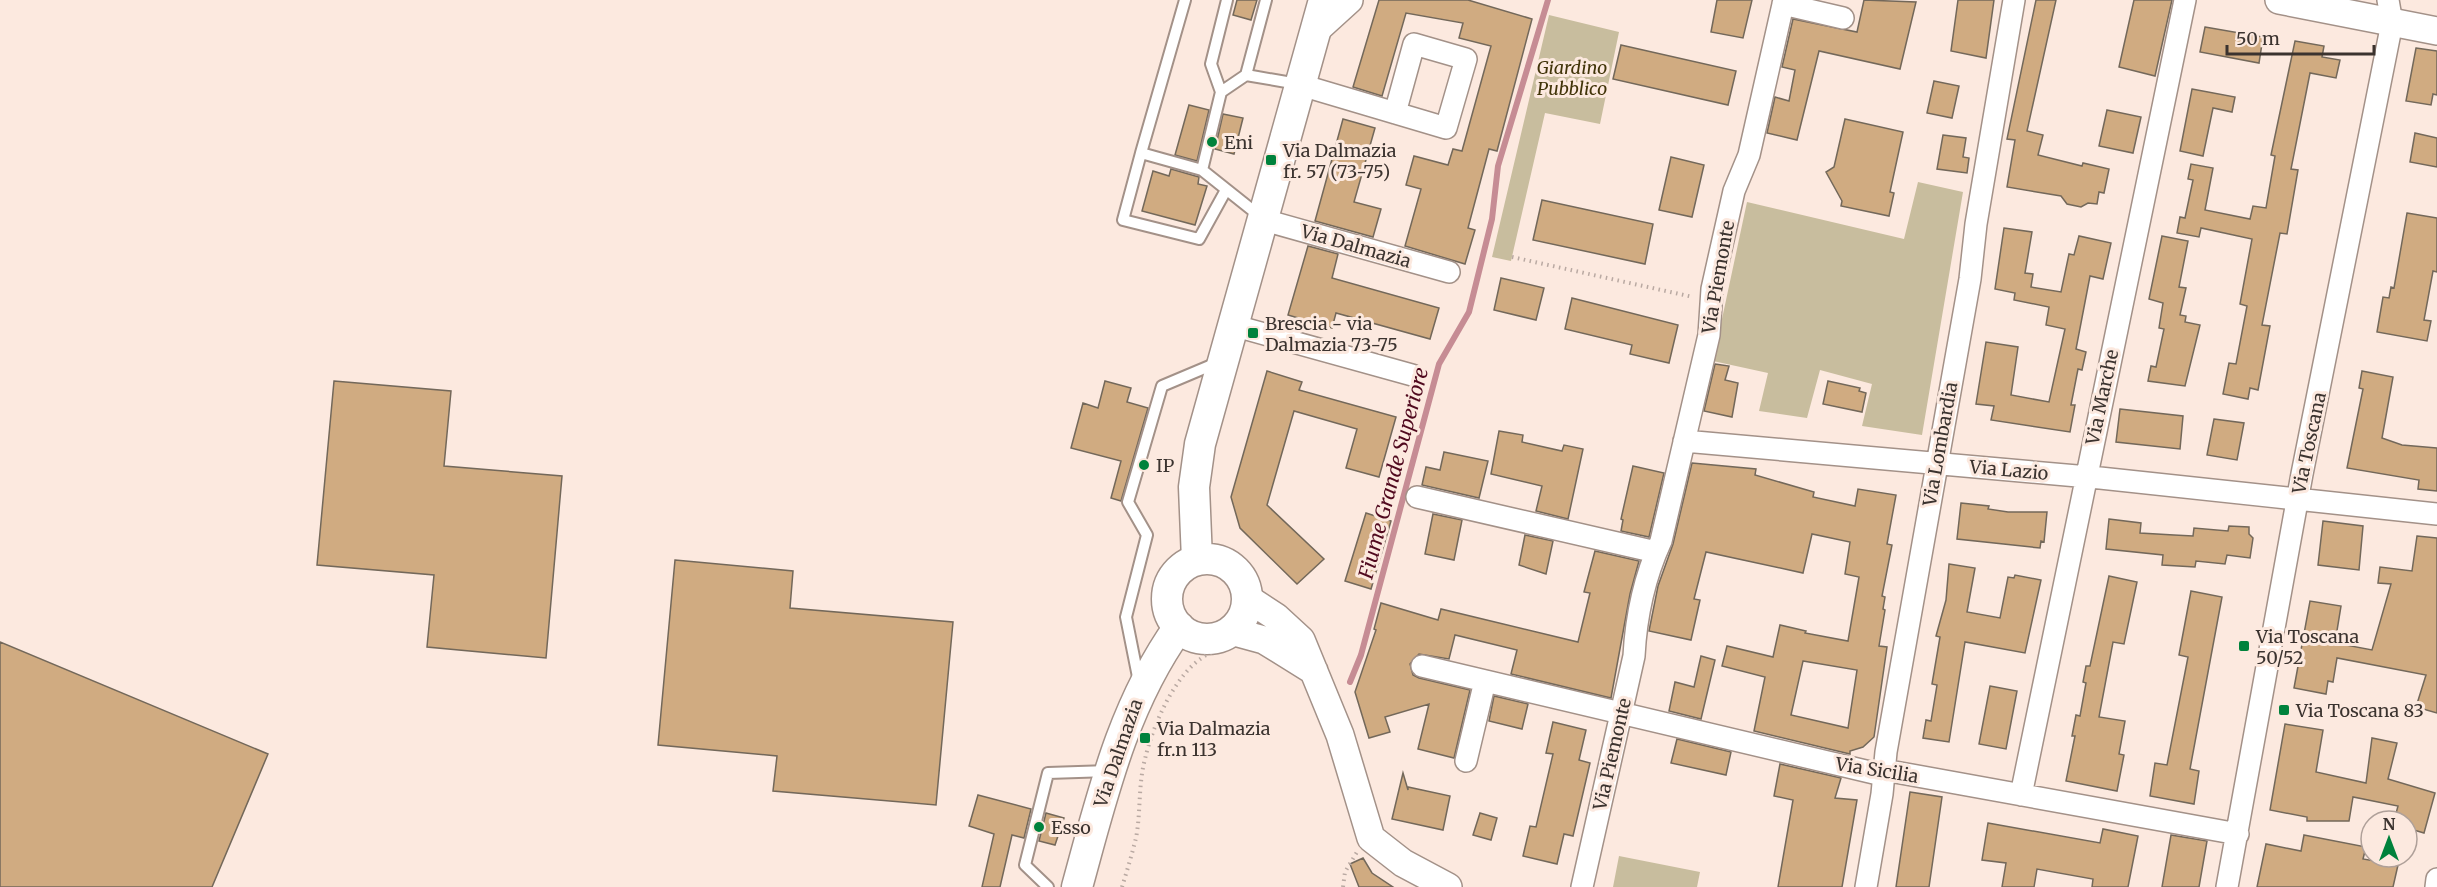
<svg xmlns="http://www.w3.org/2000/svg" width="2437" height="887" viewBox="0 0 2437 887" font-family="Merriweather,serif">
<rect width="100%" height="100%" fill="#fce9df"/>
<path fill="#c8bd9e" d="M1549,15l70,17 -19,92 -55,-11 -34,148 -19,-4z
M1918,182l45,10 -41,243 -60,-9 10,-42 -52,-14 -13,48 -48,-7 9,-38 -55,-12 34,-159 157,37z
M1619,856l81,16 -3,15h-84z"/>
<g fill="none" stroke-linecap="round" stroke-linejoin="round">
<path stroke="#c68c94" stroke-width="6" d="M1350,682l11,-27 78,-291 30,-52 23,-93 6,-53 50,-166"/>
</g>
<path fill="#d0ab81" stroke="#73685a" stroke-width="1.5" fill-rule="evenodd" d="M1237,0h20l-6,20 -18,-5z
M1379,0h89l64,19 -35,132 -8,-2 -21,79 7,2 -10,34 -60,-18 16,-57 -15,-4 8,-29 34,9 5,-16 9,2 29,-105 -32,-8 4,-15 -57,-10 -24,83 -29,-9z
M1717,0h35l-9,38 -32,-6z
M1864,0l52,2 -16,67 -81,-18 -22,89 -30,-7 8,-36 14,4 6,-31 -13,-3 11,-48 64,13z
M1958,0h36l-8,58 -35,-7z
M2036,0h20l-29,131 16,4 -5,20 44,11 1,-3 26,6 -5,24 -5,-1 -2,12 -9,-1 -7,4 -14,-3 -6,-8 -54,-9 8,-47 -8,-1z
M2134,0h38l-17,76 -36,-9z
M2205,27l58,10 -4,26 -59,-11z
M2295,41l29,5 -2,11 18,3 -4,18 -26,-5 -19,96 7,1 -11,64 -7,-1 -18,92 8,1 -12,64 -8,-2 -2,11 -25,-5 6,-31 7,1 11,-58 -7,-2 12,-65 -51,-11 -2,9 -22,-4 3,-16 5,1 8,-38 -5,-1 3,-15 22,4 -8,42 45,9 3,-13 13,2 9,-52 -4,-1z
M1621,45l115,26 -8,34 -115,-26z
M2416,48l21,3v44l-4,-1 -2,11 -25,-4z
M1934,81l25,5 -7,32 -25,-5z
M2192,89l43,8 -3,15 -19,-4 -10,48 -23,-5z
M1189,105l20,5 -12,51 -22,-6z
M2107,110l34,7 -8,36 -34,-7z
M1223,114l20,4 -9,36 -19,-5z
M1343,119l32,9 -21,74 27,7 -8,28 -58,-16z
M1845,119l58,13 -13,60 4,1 -5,23 -48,-10 1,-5 -16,-29 8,-5z
M2415,133l22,5v29l-27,-5z
M1943,135l23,3 -3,19 6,1 -2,15 -30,-4z
M1671,157l33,8 -12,52 -33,-7z
M1171,169l28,8 -1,7 9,2 -12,39 -53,-14 11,-40 16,5z
M1542,200l111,24 -8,40 -112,-24z
M2407,213l30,5v54l-4,-1 -9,49 7,1 -4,20 -50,-9 6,-35 6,1 2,-11 3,1z
M2004,228l28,4 -7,41 8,1 -2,13 30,5 8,-38 5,1 5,-19 32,7 -8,36 -13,-3 -14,73 10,3 -4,18 -4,-1 -7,36h4l-5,27 -79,-12 3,-14 -18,-2 10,-62 32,5 -7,48 38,7 16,-73 -19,-4 3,-18 -35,-7 1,-7 -20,-4z
M2162,236l26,5 -9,46 7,1 -6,27 6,1 -1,6 15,3 -15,61 -37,-5 3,-15 5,1 8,-38 -5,-1 4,-25 -14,-4z
M1308,246l30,8 -6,24 107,30 -9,31 -94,-26 -4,15 -44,-13z
M1501,278l43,10 -8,32 -42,-10z
M1572,298l106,27 -9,38 -39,-9 2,-9 -67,-16z
M1715,364l14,2 -4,14 13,3 -6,34 -28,-6z
M1267,371l35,11 -3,8 97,27 -17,60 -33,-9 11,-39 -63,-18 -27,94 57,54 -27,25 -57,-56 -9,-31z
M2362,371l31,6 -11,61 20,7 35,3v43l-19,-2 1,-9 -72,-12 16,-79 -4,-1z
M334,381l117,10 -7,75 118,10 -16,182 -119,-11 7,-72 -117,-10z
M1105,381l26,7 -4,14 21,6 -27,93 -10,-3 10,-37 -50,-13 12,-45 15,5z
M1828,381l32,7 -1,3 7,2 -4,19 -39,-8z
M2120,409l63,7 -3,33 -64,-7z
M2214,419l30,4 -7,37 -30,-5z
M1499,431l24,4 -1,7 40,9 2,-6 19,4 -15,70 -32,-8 6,-25 -51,-12z
M1444,452l44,9 -9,37 -57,-13 4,-18 14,3z
M1692,463l64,6 -1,6 59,17 -1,5 42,9 3,-17 38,6 -9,49 5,1 -10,51 3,1 -2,12 2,1 -6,36 8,1 -13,90 -11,10 -13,4v3l-96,-23 11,-54 -43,-11 5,-20 46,11 7,-32 26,6 -1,2 43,8 11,-64 -14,-3 5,-32 -38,-8 -9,39 -97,-21 -12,47 6,1 -9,40 -42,-9 9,-45 15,-42zM1803,661l54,9 -9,58 -57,-13z
M1633,466l31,7 -15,64 -28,-6 2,-11 -2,-1z
M1961,503l28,3 -1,3 20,3h39l-3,30 -3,-1 -1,7 -83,-9z
M1366,513l25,8 -20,68 -26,-8z
M1433,514l29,6 -8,40 -29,-6z
M2109,519l32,4 -1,10 34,2 19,1 1,-8 34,3 1,-5 20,1v7l4,4 -3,20 -23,-3 -2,9 -29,-3 -1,6 -33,-2 1,-10 -57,-6z
M2323,521l40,5 -4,44 -41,-5z
M1525,535l28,6 -7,33 -27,-9z
M2417,536l20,2v175l-21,-6 10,-32 -89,-17 -4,24 -5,-1 -2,13 -32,-6 16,-87 31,5 -6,37 37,7 19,-66 -13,-1 2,-16 32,4z
M1595,551l44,10 -9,33 -19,104 -100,-24 6,-24 -62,-15 -6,24 -30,-5 -9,10 3,11 6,3 51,12 -16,68 -36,-9 11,-45 -44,13 5,15 -21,6 -14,-46 21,-62 -2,-1 7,-26 57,17 3,-11 137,33 12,-49 -6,-1z
M675,560l118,11 -3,37 163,14 -17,183 -163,-14 4,-35 -119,-11z
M1949,564l26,4 -8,44 33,6 8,-41 6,1 1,-3 26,5 -16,73 -60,-11 -16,100 -26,-4 3,-18 5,1 6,-36 -5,-1 8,-47 -4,-1 10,-36z
M2109,576l28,6 -13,62 -11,-2 -14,75 26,4 -6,33 5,1 -7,36 -51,-10 9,-45h-3l4,-21 4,1 6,-33 -3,-1 3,-16h4z
M2191,591l31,6 -32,172 9,2 -5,33 -44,-8 5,-33 12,2 21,-108 -9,-2z
M0,642l268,112 -56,133h-212z
M1701,656l14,4 -14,59 -32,-8 6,-29 19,5z
M1990,686l27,5 -11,58 -27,-5z
M1494,696l34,8 -6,25 -33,-8z
M1553,722l33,8 -7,30 11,3 -17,73 -9,-2 -7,30 -34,-8 7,-30 6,1 17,-73 -7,-1z
M2285,724l38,6 -7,42 50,11 6,-45 25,5 -9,36 47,14 -11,40 -17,-5v-7h-13l4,-15 -45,-9 -4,24h-42v-4l-37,-7z
M1677,739l54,13 -5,23 -55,-12z
M1780,764l61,14 -6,20 22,2 -15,87h-64l15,-87 -19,-4z
M1403,773l5,17v-3l42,9 -7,34 -51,-11z
M1910,792l32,5 -13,90h-33z
M978,795l53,14 -7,29 -12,-3 -12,52h-18l12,-53 -25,-8z
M1046,813l18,5 -9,27 -16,-4z
M1480,813l17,5 -6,22 -18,-5z
M1988,823l112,20 3,-14 35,7 -10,51h-36l1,-8 -56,-10 -3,18h-32l4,-24 -24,-3z
M2171,835l36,6 -8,46h-37z
M2304,835l62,12 -3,12 35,6 -5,22h-136l9,-43 35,7z
M1363,858l9,15 21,14h-34l-9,-23z"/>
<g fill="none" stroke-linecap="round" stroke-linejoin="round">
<g stroke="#a39188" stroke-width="14">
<path id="service" d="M1185,0l-44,153 61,17
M1246,75l20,-75
M1221,92l-10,-28 16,-64
M1141,153l-18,67 76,19 27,-49
M1261,217l-59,-47 19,-78 25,-17 52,9
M1139,682l-13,-65 21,-82 -19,-33 34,-116 57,-24
M1048,887l-23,-22 23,-92 61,-2"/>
</g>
<g stroke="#a39188" stroke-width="24">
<path id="minor" d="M1783,4l60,14
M1301,85l145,43 20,-69 -52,-15 -19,69
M1264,220l185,52
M1232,325l180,50
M1684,441l416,37 337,36
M1417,497l239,55
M1422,666l452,107 21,-1 343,62
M1466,761l19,-80
M2021,795l164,-795
M1582,887l52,-231c2,-39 11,-80 27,-115l48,-206 3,-46 22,-98 15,-36 35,-155
M1866,887l16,-93 4,-42 84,-473 6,-55 38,-224
M2227,887l75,-413 90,-451 -4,-23
M2436,887l1,-8"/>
</g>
<g stroke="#a39188" stroke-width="30">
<path id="tertiary" d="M2279,0l158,31
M1316,30l33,-30
M1247,598l29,19 25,23 39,95 31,103 32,25 45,24
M1231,631l33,9 50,31"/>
</g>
<g stroke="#a39188" stroke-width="33">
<path id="secondary" d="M1167 599a40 40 0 1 1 80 0a40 40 0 1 1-80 0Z
M1197,560l-3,-73 6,-43 124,-444
M1077,887c25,-91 46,-182 102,-260"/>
</g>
<path stroke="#b9a9a2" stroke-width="4" stroke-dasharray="1.5 4.5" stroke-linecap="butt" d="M1512,257l181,40
M1122,887c5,-16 10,-33 14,-49 5,-26 2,-53 9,-79 8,-35 36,-103 76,-109
M1343,887l2,-15 12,-20"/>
<use href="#service" stroke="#fff" stroke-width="10"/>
<use href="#minor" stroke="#fff" stroke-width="21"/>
<use href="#tertiary" stroke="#fff" stroke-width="27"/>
<use href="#secondary" stroke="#fff" stroke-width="30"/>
</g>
<g fill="#00823c" stroke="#fce9df" stroke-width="2">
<circle cx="1212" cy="142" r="6"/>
<rect x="1265" y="154" width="12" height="12" rx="3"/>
<rect x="1247" y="327" width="12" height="12" rx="3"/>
<circle cx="1144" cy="465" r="6"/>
<rect x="2238" y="640" width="12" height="12" rx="3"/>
<rect x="2278" y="704" width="12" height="12" rx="3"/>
<rect x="1139" y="732" width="12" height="12" rx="3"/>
<circle cx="1039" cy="827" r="6"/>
</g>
<g text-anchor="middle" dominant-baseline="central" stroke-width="6" stroke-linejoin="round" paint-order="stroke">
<g font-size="18" font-style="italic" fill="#413409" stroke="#fce9df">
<text x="1572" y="67">Giardino<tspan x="1572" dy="21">Pubblico</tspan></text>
</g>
<g font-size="18" fill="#3b332f" stroke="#fce9df" text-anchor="start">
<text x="1224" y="142">Eni</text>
<text x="1283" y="150">Via Dalmazia<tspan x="1283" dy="21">fr. 57 (73-75)</tspan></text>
<text x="1265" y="323">Brescia - via<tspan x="1265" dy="21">Dalmazia 73-75</tspan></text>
<text x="1156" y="465">IP</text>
<text x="2256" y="636">Via Toscana<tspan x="2256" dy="21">50/52</tspan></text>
<text x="2296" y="710">Via Toscana 83</text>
<text x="1157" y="728">Via Dalmazia<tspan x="1157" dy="21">fr.n 113</tspan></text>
<text x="1051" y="827">Esso</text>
</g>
<g font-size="18" fill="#3b332f" stroke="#fce9df">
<text transform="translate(1356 246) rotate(16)">Via Dalmazia</text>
<text transform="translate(1718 277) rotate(-80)">Via Piemonte</text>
<text transform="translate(2102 397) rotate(-78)">Via Marche</text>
<text transform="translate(2309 443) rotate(-78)">Via Toscana</text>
<text transform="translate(1940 444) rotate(-80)">Via Lombardia</text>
<text transform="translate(2009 470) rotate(5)">Via Lazio</text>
<text transform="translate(1118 753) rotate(-71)">Via Dalmazia</text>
<text transform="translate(1612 754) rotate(-77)">Via Piemonte</text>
<text transform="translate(1877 770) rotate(9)">Via Sicilia</text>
</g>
<g font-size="20" font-style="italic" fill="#50091e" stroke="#fce9df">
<text transform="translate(1393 473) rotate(-75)">Fiume Grande Superiore</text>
</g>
</g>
<g transform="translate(2389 839)"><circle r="28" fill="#fce9df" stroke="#afa099" stroke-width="1.5"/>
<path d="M0-4.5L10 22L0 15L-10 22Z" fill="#00823c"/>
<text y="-9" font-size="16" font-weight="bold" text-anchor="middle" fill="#3b332f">N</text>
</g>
<path d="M2227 45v9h147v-9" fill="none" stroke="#3b332f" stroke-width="3"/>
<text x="2236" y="45" font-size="18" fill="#3b332f" stroke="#fce9df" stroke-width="4.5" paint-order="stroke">50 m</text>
</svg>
